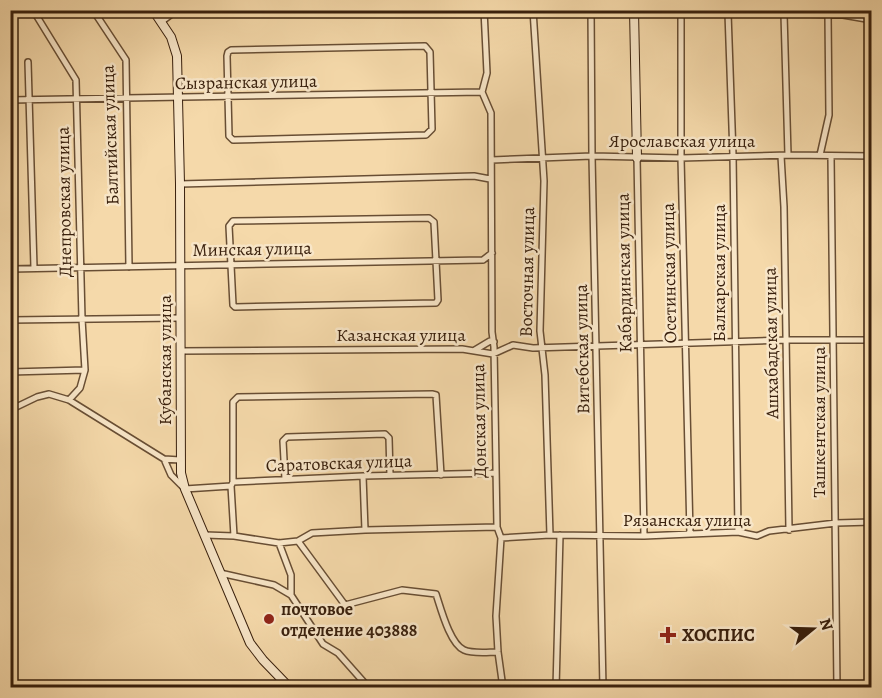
<svg xmlns="http://www.w3.org/2000/svg" width="882" height="698" viewBox="0 0 882 698" font-family="Alegreya,serif">
<rect width="100%" height="100%" fill="#f5d9aa"/>
<filter id="stains"><feTurbulence type="fractalNoise" baseFrequency=".00333" numOctaves="4"/><feColorMatrix values="0 0 0 0 .2 0 0 0 0 .09 0 0 0 0 .02 0 0 0 .5 -.17"/></filter>
<radialGradient id="worn" r=".72"><stop offset=".6" stop-color="#630" stop-opacity="0"/><stop offset="1" stop-color="#630" stop-opacity=".3"/></radialGradient>
<g fill="none" stroke-linecap="round" stroke-linejoin="round">
<g stroke="#684e34" stroke-width="8">
<path id="street" d="M33,10l43,70 6,239 3,51 -5,18 -11,12
M93,10l33,50 3,207
M219,10h8
M484,10l3,63 -5,19 9,21 1,219 2,15 3,180 4,11 -5,78 2,36 5,36
M533,10l11,171 -4,150 5,44 5,160
M591,10l1,146 11,532
M680,10l163,5 29,5
M681,12v146l9,376
M728,13l5,142 5,377
M784,14l4,141
M161,22l16,-12
M425,46l5,6 2,77 -6,6 -193,5 -4,-4 -2,-80 1,-4 3,-2z
M28,62l6,206
M10,100l472,-8
M820,155l9,-40 -1,-100
M781,156l3,51 5,323
M831,157l6,531
M637,158l7,378
M492,160l100,-4 89,2 107,-3 84,1
M180,184l294,-8 16,3
M429,218l5,4 4,78 -2,3 -201,4 -2,-2 -4,-79 4,-5z
M10,269l473,-9 9,-7
M10,320l170,-2
M475,350l15,-9 4,1
M180,351l282,-2 31,5 20,-9 20,3 253,-8h86
M10,372l75,-2
M10,410l27,-13 12,-3 20,6 95,59 7,16 14,14 46,-3 2,-4 130,-6 132,-3
M164,459l16,1
M363,476l2,54
M285,479l-2,-38 4,-4 98,-3 4,4 1,37
M233,482v-80l5,-5 194,-3 4,1 5,80
M231,486l3,50
M205,535l29,1 45,7 19,-2 14,-8 53,-3 132,-3
M501,538l49,-3 94,1 94,-4 19,4 12,-5 67,-8 36,-1
M298,541l47,64 57,-15 34,4c5,15 14,50 28,56 9,4 24,2 34,2
M279,543l12,32v20
M220,573l54,12 17,10 32,49 15,9 31,35
M556,688l4,-153"/>
</g>
<g stroke="#39200d" stroke-width="10">
<path id="secondary" d="M153,10l18,27 6,19 3,128 1,289 4,16 65,154 13,17 27,28
M634,10l3,148"/>
</g>
<use href="#street" stroke="#f8e6c8" stroke-width="5"/>
<use href="#secondary" stroke="#f8e6c8" stroke-width="8"/>
</g>
<g fill="#8f2418" stroke="#f8e6c8" stroke-width="2">
<circle cx="269" cy="619" r="6"/>
<path d="M665 626h6v6h6v6h-6v6h-6v-6h-6v-6h6z"/>
</g>
<g text-anchor="middle" dominant-baseline="central" stroke-width="5" stroke-linejoin="round" paint-order="stroke">
<g font-size="18" fill="#39200d" stroke="#f8e6c8">
<text transform="translate(246 82) rotate(-1)">Сызранская улица</text>
<text transform="translate(110 135) rotate(-92)">Балтийская улица</text>
<text x="682" y="141">Ярославская улица</text>
<text transform="translate(64 202) rotate(-91)">Днепровская улица</text>
<text transform="translate(252 249) rotate(-1)">Минская улица</text>
<text transform="translate(527 272) rotate(-89)">Восточная улица</text>
<text transform="translate(624 273) rotate(-91)">Кабардинская улица</text>
<text transform="translate(669 273) rotate(-91)">Осетинская улица</text>
<text transform="translate(719 273) rotate(-90)">Балкарская улица</text>
<text x="401" y="335">Казанская улица</text>
<text transform="translate(771 343) rotate(-91)">Ашхабадская улица</text>
<text transform="translate(582 349) rotate(-91)">Витебская улица</text>
<text transform="translate(165 360) rotate(-90)">Кубанская улица</text>
<text transform="translate(479 421) rotate(-91)">Донская улица</text>
<text transform="translate(819 422) rotate(-90)">Ташкентская улица</text>
<text transform="translate(339 463) rotate(-2)">Саратовская улица</text>
<text x="687" y="520">Рязанская улица</text>
</g>
<g font-size="18" font-weight="bold" fill="#39200d" stroke="#f8e6c8" text-anchor="start">
<text x="281" y="609">почтовое<tspan x="281" dy="21">отделение 403888</tspan></text>
<text x="682" y="635">ХОСПИС</text>
</g>
</g>
<rect width="882" height="698" fill="none" stroke="#f5d9aa" stroke-width="36"/>
<rect x="12" y="12" width="858" height="674" fill="none" stroke="#39200d" stroke-width="3"/>
<rect x="18" y="18" width="846" height="662" fill="none" stroke="#39200d" stroke-width="1.5"/>
<g transform="translate(813 629) rotate(71)" stroke="#f8e6c8" stroke-width="4.5" paint-order="stroke">
<path d="M0-4.5L10 22L0 15L-10 22Z" fill="#39200d"/>
<text y="-9" font-size="16" font-weight="bold" text-anchor="middle" fill="#39200d">N</text>
</g>
<rect width="100%" height="100%" filter="url(#stains)"/>
<rect width="100%" height="100%" fill="url(#worn)"/>
</svg>
